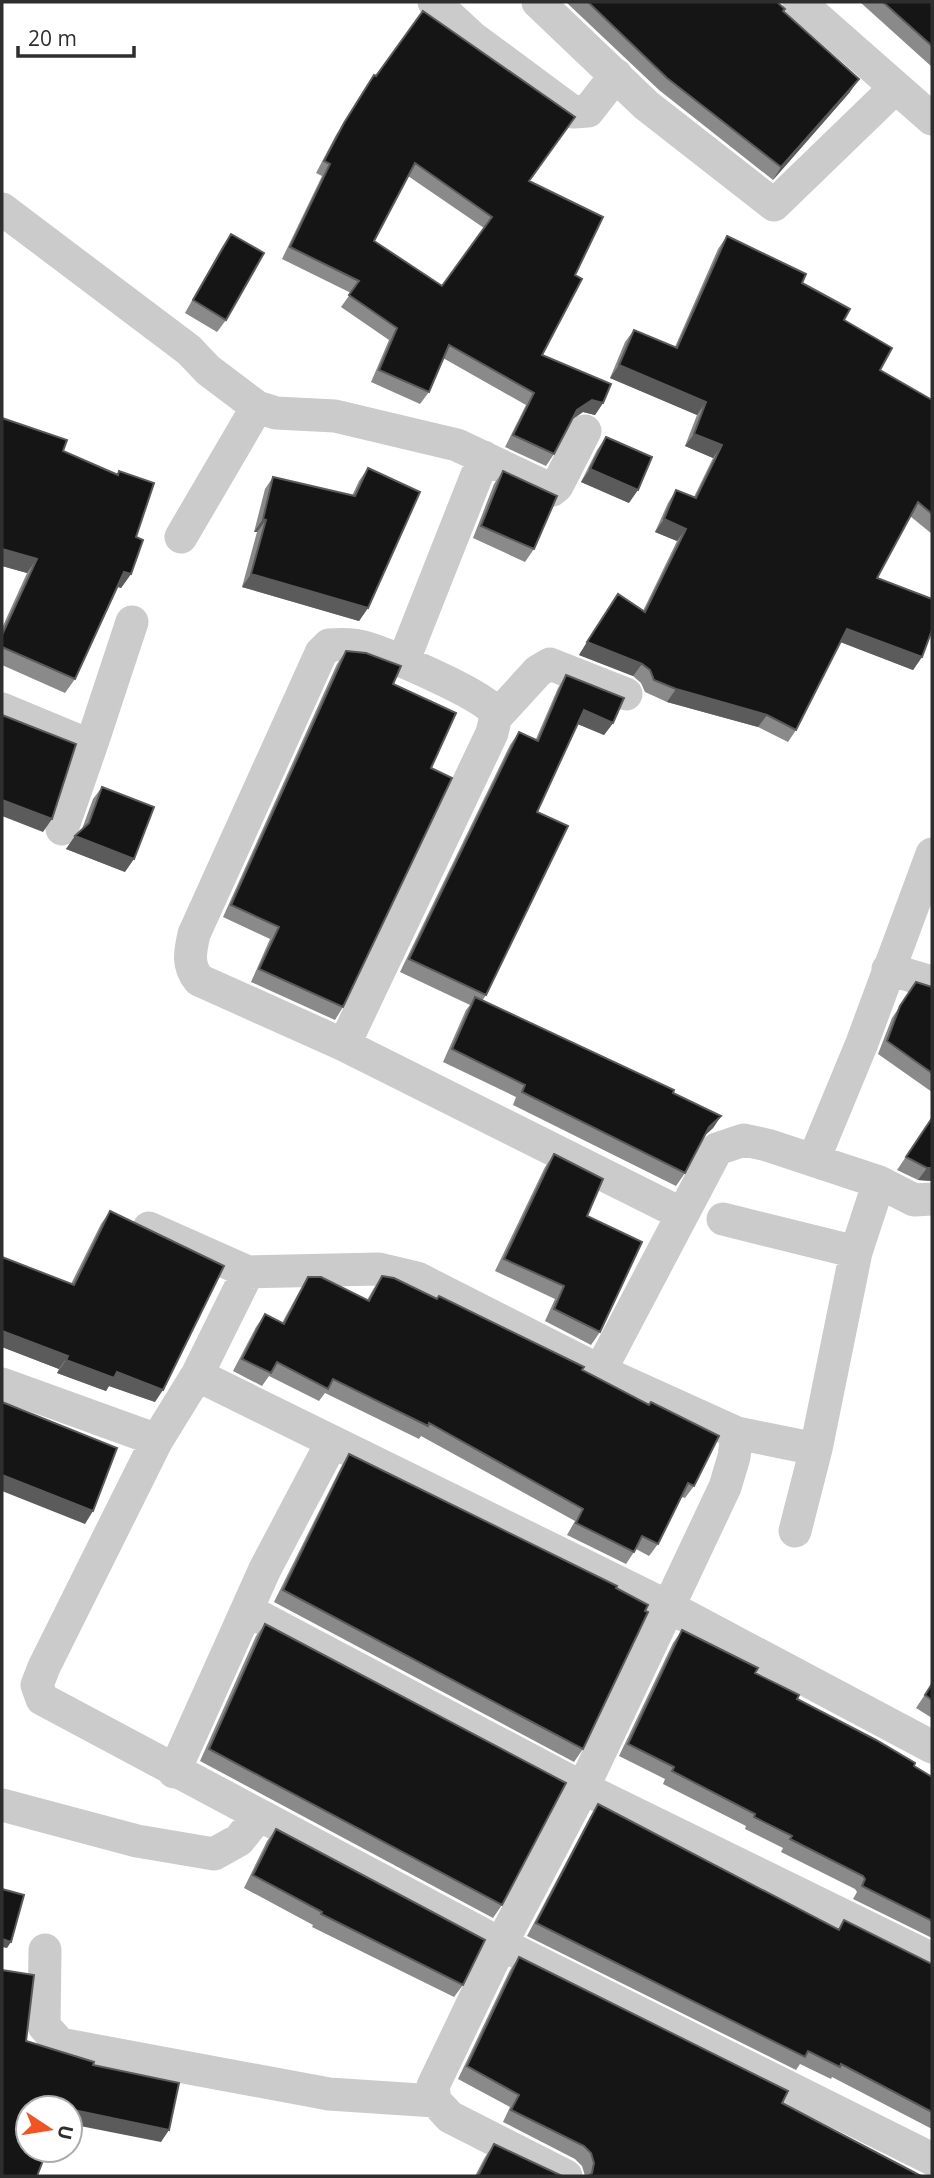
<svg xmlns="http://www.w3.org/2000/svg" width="934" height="2178" viewBox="0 0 934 2178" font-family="'Open Sans',sans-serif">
<rect width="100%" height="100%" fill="#fff"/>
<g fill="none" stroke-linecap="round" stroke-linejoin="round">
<path stroke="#cbcbcb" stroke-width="33" d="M434,2l39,36 100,74 15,-1 28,-36
M538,2l108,103 128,100 121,-117
M799,2l133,117
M2,209l187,141 19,20 49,37 19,6 59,3 122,29 95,45 5,-4 28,-55
M181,537l76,-130
M403,662l81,-205
M2,709l89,37 -29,83
M495,718l43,-47 12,-7 76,30
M91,746l41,-124
M888,969l44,13
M344,1045l148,-312c1,-6 5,-15 2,-22 -8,-15 -106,-57 -127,-63 -12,-4 -26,-4 -38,-3l-8,8 -127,281c-4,18 -7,31 5,46l145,65 338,169
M814,1159l48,-116 70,-189
M723,1219l133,33
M149,1228l99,44 131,-3 38,9 183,93 137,62 -3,24 -9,30 -142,301 -82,156 -68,142 2,15 15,16 116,59
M248,1272l-51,103 -40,65 -113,227 -7,18 5,14 459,245 431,215
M600,1371l117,-222 27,-9 23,5 112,37 35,18 18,-1
M197,1375l472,232 263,140
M2,1384l155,56
M737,1433l79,16 40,-197 23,-70
M795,1531l21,-82
M247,1610l336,178 349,171
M174,1772l91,-203 67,-127
M2,1805l135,36 77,13 25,-14 19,-24
M45,1950l-1,76 16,18 269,50 106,7"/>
</g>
<path fill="#8a8a8a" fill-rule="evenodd" d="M566,2h211l73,90 -77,88 -114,-90z
M860,2h72v65z
M374,75l155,106 46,94 -33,80 61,48 -8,12 -12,-3 -11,8 -18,34 -8,12 -41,-19 21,-42 -83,-47 -14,34 -9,12 -49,-22 18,-42 -48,-33 10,-14 -69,-34 40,-83 -6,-3 20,-38zM408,176l76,52 -42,58 -68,-45z
M231,234l-5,86 -9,12 -32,-19 37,-66z
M727,236l75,47 42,37 36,50 52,30v134l-22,-18 -33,62 45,79 -9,13 -73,-28 -44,88 -8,12 -30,-15 -91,-25 -22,-10 -4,-9 -8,-7 -54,-21 39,-61 25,17 34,-70 -22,-9 13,-29 8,-13 18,7 19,-39 -28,-12 12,-31 -87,-37 15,-36 9,-12 41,17 43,-98z
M2,418l61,33 54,24 2,-4 17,66 -5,37 -10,14 -3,-1 -43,92 -10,14 -63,-28v-37l25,-55 -25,-7z
M606,437l23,66 -48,-21 16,-32z
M368,468v140l-9,13 -117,-34 15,-55h-3l11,-43 8,-12 79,19 7,-15z
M503,471l31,78 -9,13 -52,-24 21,-54z
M346,651l47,33 38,84 -88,239 -8,13 -84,-38 19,-43 -47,-22 114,-253z
M566,675l47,48 -9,12 -26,-11 -41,88 -51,183 -4,6 239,115 -8,12 -9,8 -19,37 -9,13 -163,-81 3,-8 -73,-35 23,-52 4,-5 -70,-33 110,-227 9,-13 17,7 22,-51z
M102,787l23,85 -59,-23 9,-13 7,-7 11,-30z
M916,982l16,5v105l-54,-38 14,-36z
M932,1118v63l-14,-1 -21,-10z
M554,1154l33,62 13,116 -9,13 -46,-24 10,-22 -60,-28 50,-104z
M110,1211l45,191 -46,-16 -3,5 -49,-18 2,-4 -57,-22v-90l69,27 30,-60z
M382,1276l200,94 112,116 -9,12 -4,-1 -23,47 -9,12 -13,-7 -10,15 -59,-29 8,-14 -154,-85 -2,3 -94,-46 -6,8 -50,-25 -7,10 -29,-15 23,-44 9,-13 17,9 18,-33 8,-13 59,23 7,-12z
M349,1454l267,134 -33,161 -9,13 -300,-160 67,-135z
M265,1624l237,281 -9,13 -293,-157 56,-125z
M682,1630l115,69 135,78v161l-79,-39 4,-7 -2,-3 -74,-37 2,-4 -38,-19 1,-3 -83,-42 2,-5 -46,-23 54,-113z
M932,1684v34l-16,-10z
M598,1804l240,126 6,-10 88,44v165l-100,-52 -1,2 -31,-15 -4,6 -269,-134 63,-119z
M276,1829l187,156 -9,12 -142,-70 1,-2 -69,-37 23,-47z
M519,1957l263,146 139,73h-336l-3,-10 -7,-7 -72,-37 7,-15 -52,-28 52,-109z
M494,2144l68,32h-87l10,-19z"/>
<path fill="#5b5b5b" d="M859,79l-9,13 -77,88 8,-13z
M619,365l87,37 -9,13 -87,-37z
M592,400l11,3 -8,12 -12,-3 -15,10 9,-12z
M694,434l28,11 -9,13 -28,-12z
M590,469l48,21 -9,13 -48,-21z
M263,519l3,1 -9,12h-3z
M664,519l22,10 -9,12 -22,-9z
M2,549l35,10 -10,14 -25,-7z
M124,572l7,2 -10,14 -6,-2z
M251,574l117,34 -9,13 -117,-34z
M847,629l75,28 -9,13 -75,-29z
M587,642l55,22 -9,12 -54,-21z
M676,689l91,26 -9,12 -91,-25z
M584,710l29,13 -9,12 -29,-12z
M2,800l50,19 -9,13 -41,-16z
M75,836l59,23 -9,13 -59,-23z
M721,1116l-8,12 -13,12 9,-13z
M927,1168h5v13l-14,-1z
M2,1331l66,25 -9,13 -57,-22z
M66,1360l51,12 46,18 -8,12 -46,-16 -3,5 -49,-18z
M2,1475l91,36 -8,13 -83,-33z
M2,1939l9,3 -4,6 -5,-1z
M78,2111l91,19 -8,12 -91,-18z
M43,2150h21l-4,6 -17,-5z"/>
<path fill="#151515" stroke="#5b5b5b" stroke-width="2" fill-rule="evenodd" d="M588,2h189l8,7 -2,2 76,68 -78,88 -114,-89z
M883,2h49v44z
M423,11l152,106 -46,64 74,36 -28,58 7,4 -40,76 69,29 -8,19 -11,-3 -15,10 -23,44 -41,-19 21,-42 -85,-48 -20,47 -50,-22 18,-42 -48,-33 10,-14 -69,-34 40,-83 -6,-3 20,-38 30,-48 2,1zM415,163l77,54 -50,69 -68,-45z
M231,234l33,19 -38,67 -33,-20z
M727,236l79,38 -4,9 48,26 -6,11 48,28 -12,22 52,30v114l-14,-12 -41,76 55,21v31l-10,27 -75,-28 -51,101 -29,-15 -91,-26 -22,-9 -4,-10 -8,-6 -55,-22 31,-48 27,18 41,-83 -22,-10 12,-29 20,8 26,-53 -28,-11 12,-32 -87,-37 15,-35 43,18z
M2,418l65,22 -4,11 55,24 1,-4 35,12 -18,54 7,3 -12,34 -7,-2 -49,107 -73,-32v-12l35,-76 -35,-10z
M606,437l46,20 -14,33 -48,-21z
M368,468l52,24 -52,116 -117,-34 15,-54 -3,-1 10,-42 82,19z
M503,471l54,25 -23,53 -53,-23z
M346,651l20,2 35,13 -8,18 63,29 -25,55 21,10 -109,229 -84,-38 20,-42 -48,-22z
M566,675l58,23 -11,25 -29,-13 -47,102 31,14 -82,169 -77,-36 110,-227 19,9z
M2,715l74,29 -24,75 -50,-19z
M102,787l52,20 -20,52 -59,-23 14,-13z
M916,982l16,5v86l-45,-32 13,-35z
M475,997l199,93 -1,3 48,23 -12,11 -24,46 -163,-81 3,-7 -73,-36z
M932,1118v50h-5l-21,-11z
M554,1154l49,25 -16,37 55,26 -42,90 -46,-23 10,-23 -60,-27z
M110,1211l114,55 -61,124 -46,-18 -3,6 -48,-18 2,-4 -66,-25v-74l72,28z
M382,1276l12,2 43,21 2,-3 145,71 -2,3 67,35 2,-3 68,34 -25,50 -6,-3 -30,61 -16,-8 -8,16 -58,-29 7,-14 -154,-86 -1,3 -95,-47 -5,10 -51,-27 -6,11 -29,-14 23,-45 19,10 24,-47h13l48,24z
M2,1402l115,46 -24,63 -91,-36z
M349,1454l268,132 -1,2 32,17 -3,6 3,1 -65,137 -300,-159z
M265,1624l301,159 -64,122 -293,-156z
M682,1630l76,38 -3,5 44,22 -2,4 79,41 39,23 -1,3 18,11v144l-70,-35 3,-7 -2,-3 -73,-37 2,-3 -38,-19 1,-3 -83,-43 2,-4 -46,-23z
M932,1684v16l-7,-5z
M598,1804l241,126 5,-10 88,44v148l-91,-48 -1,3 -32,-16 -3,6 -269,-134z
M276,1829l209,111 -22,45 -142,-71 1,-2 -69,-37z
M2,1889l22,6 -13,47 -9,-3z
M519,1957l269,134 -6,12 139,73h-333l4,-3 2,-10 -3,-10 -7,-7 -73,-36 8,-15 -52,-29z
M2,1970l32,5 -8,66 68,21 -1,3 86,18 -10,47 -91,-19 -8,28v-31h-42v42h19l-10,26h-35z
M494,2144l68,32h-84z"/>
<rect width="934" height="2178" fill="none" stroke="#2e2e2e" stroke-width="7"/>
<g transform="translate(49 2129) rotate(102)"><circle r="33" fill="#ffffff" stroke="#ababab" stroke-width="2"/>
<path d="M0-5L12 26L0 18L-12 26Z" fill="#f45221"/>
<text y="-10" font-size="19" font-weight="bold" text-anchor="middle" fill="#2e2e2e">U</text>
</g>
<path d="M18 46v10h116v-10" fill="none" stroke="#2e2e2e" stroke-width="3.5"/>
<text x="28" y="46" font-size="21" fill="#2e2e2e" stroke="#ffffff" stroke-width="5" paint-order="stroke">20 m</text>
</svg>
